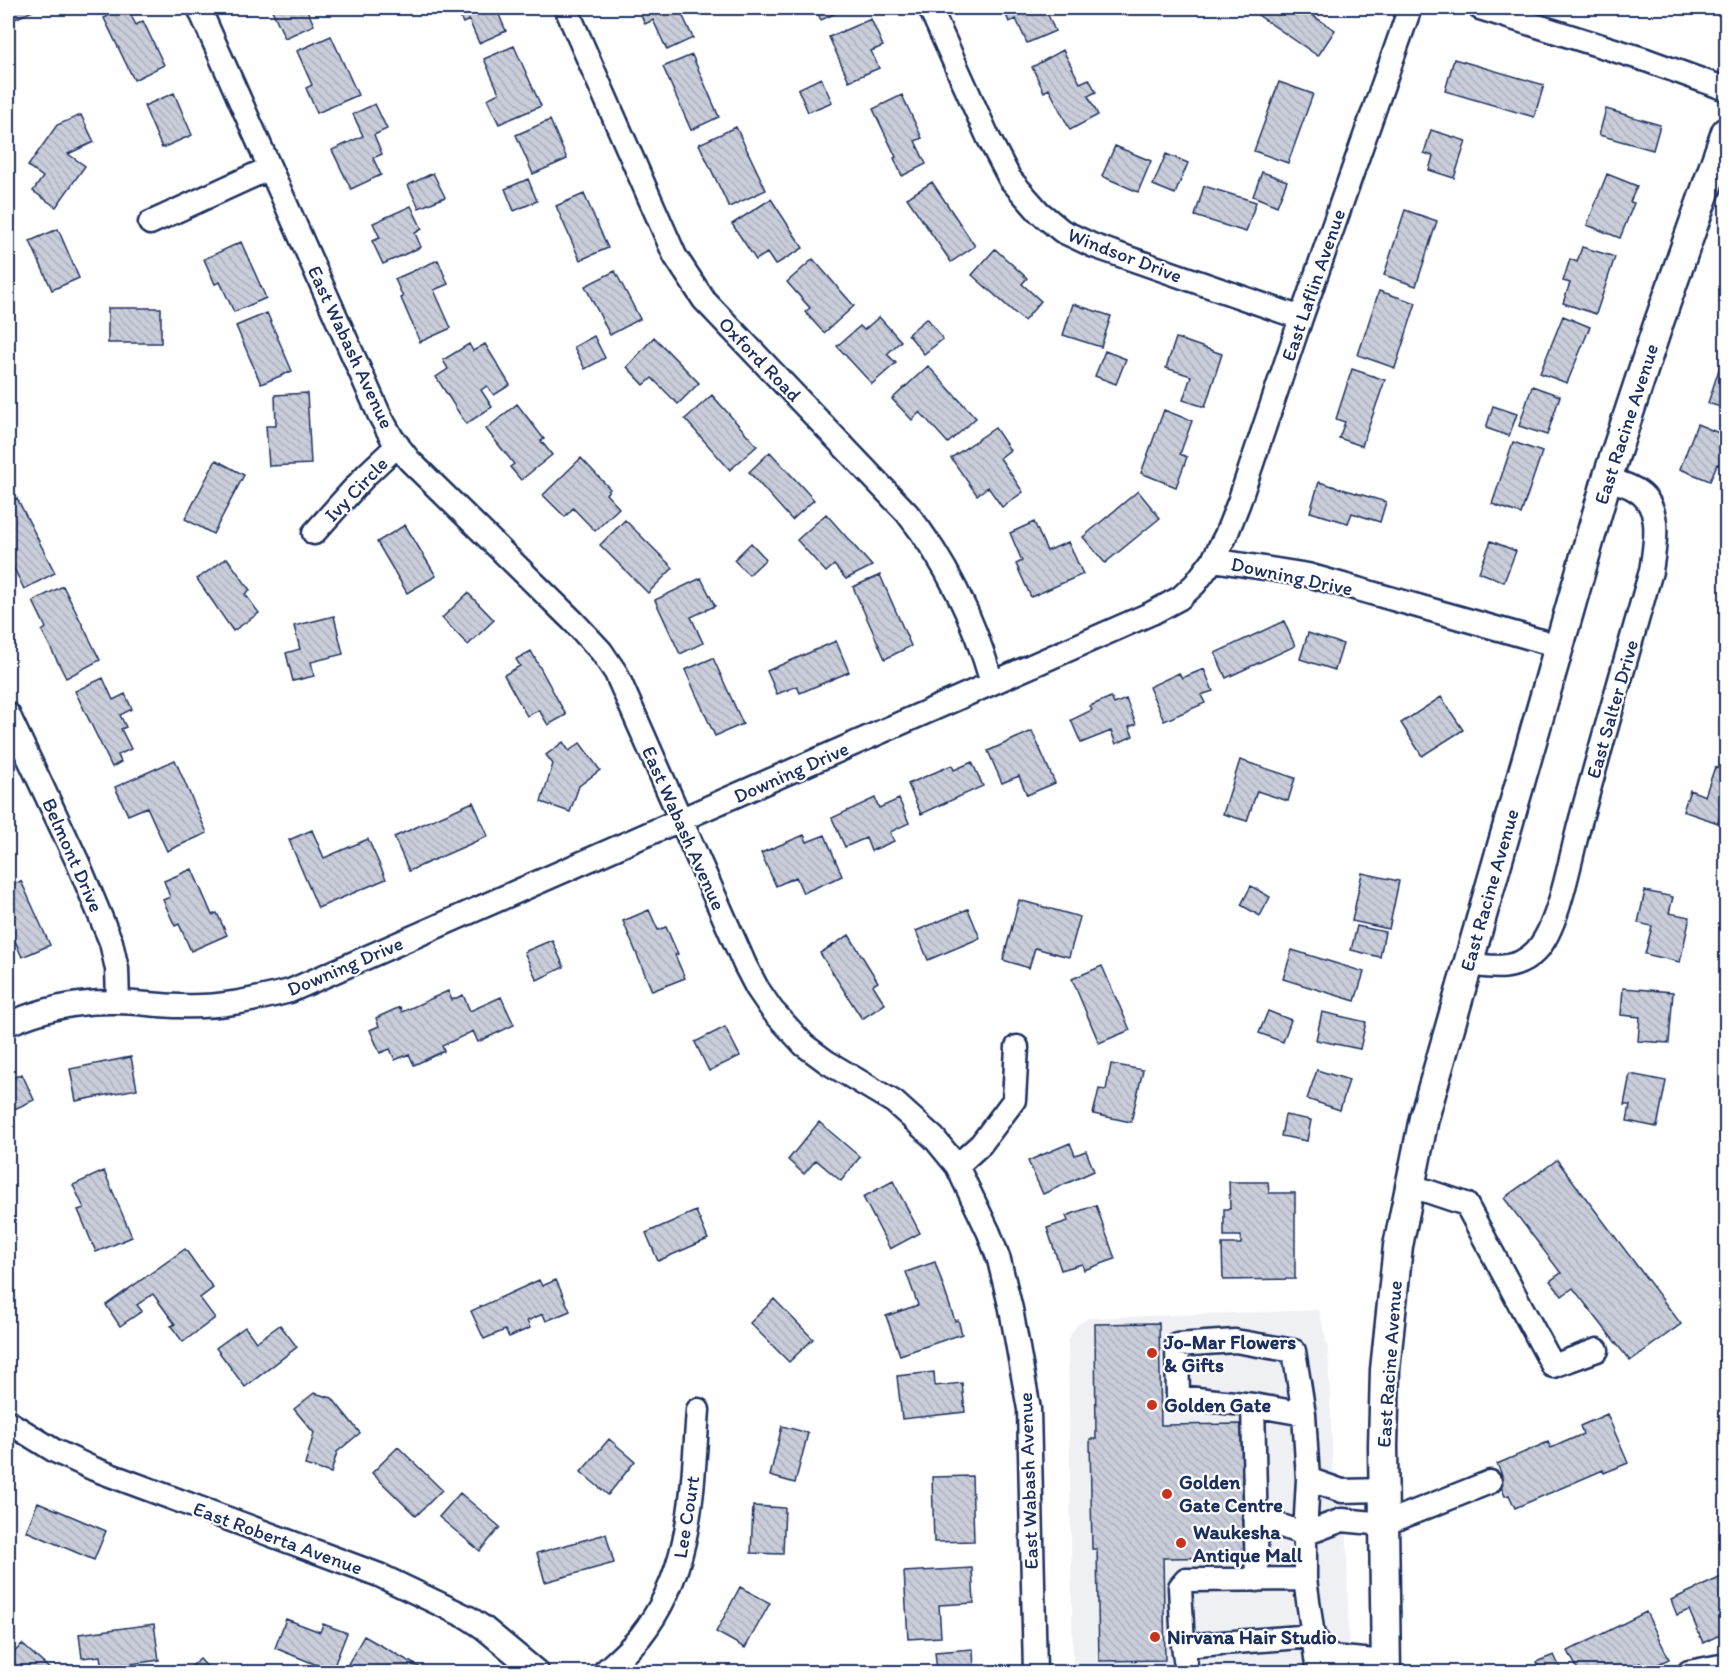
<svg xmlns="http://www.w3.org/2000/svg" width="1734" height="1680" viewBox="0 0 1734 1680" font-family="Itim,sans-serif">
<defs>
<pattern id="building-back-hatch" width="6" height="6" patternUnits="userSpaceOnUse" patternTransform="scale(1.5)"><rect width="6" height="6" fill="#caceda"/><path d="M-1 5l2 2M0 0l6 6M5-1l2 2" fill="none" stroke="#adb1be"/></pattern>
</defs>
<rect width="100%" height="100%" fill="#fff"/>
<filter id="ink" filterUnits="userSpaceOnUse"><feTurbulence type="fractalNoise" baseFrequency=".0167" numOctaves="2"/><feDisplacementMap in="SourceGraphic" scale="12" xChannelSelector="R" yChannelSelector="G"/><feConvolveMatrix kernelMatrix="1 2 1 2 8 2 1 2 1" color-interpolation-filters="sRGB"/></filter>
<g filter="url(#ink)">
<path fill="#eff0f4" d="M1319,1310l9,38 5,123 13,9 3,190 -147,-2v4h-129l-5,-333 9,-14 11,-7z"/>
<path fill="url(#building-back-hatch)" stroke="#1b2f5e" stroke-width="1.5" d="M8,8h26l1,2 -27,12z
M124,8h3l9,17 7,-4 21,44 -30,15 -30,-62z
M271,8h35l8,17 -29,13z
M456,8h40l10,23 -27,12 -10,-23 -6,3z
M638,8h41l14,30 -26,12 -14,-30 -8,4z
M815,8h32l-26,12z
M1003,8h42l10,23 -28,12 -11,-24 -7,3z
M1263,8h38l34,22 -17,26 -60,-41z
M871,19l12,27 -12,5 8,17 -30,13 -20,-44z
M331,36l27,59 -41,18 -11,-25 6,-3 -15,-34z
M514,46l27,60 -42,18 -12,-25 12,-6 -15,-34z
M1063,50l17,33 9,-4 7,13 -8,4 10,19 -28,15 -21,-41 -5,3 -12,-25z
M692,55l27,62 -28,13 -28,-63z
M1454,59l90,26 -10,32 -89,-26z
M821,78l11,24 -24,10 -10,-23z
M1279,82l34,12 -25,69 -34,-12z
M174,93l18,42 -30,13 -18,-42z
M902,95l20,43 -7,3 11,23 -24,12 -8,-18 2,-1 -23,-48z
M375,104l12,25 -13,6 8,19 -9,4 8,17 -30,14 -19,-39 31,-14 -10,-22z
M1606,109l54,16 -7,25 -54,-15z
M81,115l13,27 -26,12 17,12 -29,41 -23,-16 10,-14 -15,-11 29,-41z
M550,120l17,39 -34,15 -17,-39z
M736,127l30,63 -37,17 -30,-63z
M1431,130l35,11 -12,37 -25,-8 4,-14 -9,-3z
M1115,146l36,15 -13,31 -36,-16z
M1166,154l22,9 -13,31 -22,-9z
M1262,172l25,9 -10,25 -24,-10z
M433,173l12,24 -26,11 -11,-23z
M1607,174l30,12 -7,16 4,1 -14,35 -33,-13z
M528,179l9,22 -23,10 -9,-22z
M932,182l43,64 -24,16 -44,-64z
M1204,186l52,16 -10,30 -51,-16z
M584,194l24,54 -28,12 -24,-54z
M771,199l32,49 -28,17 -8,-12 -11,7 -24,-36z
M411,206l11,23 -7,4 6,14 -38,17 -11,-23 8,-3 -7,-15z
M1405,210l32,11 -21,65 -32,-11z
M58,229l21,49 -27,12 -22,-49z
M241,242l25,56 -32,14 -14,-30 -5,2 -11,-25z
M1582,247l33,10 -19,57 -33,-11 7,-20 -7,-2 7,-22 7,3z
M995,249l32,29 -5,6 19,17 -17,20 -52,-46z
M813,259l41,47 -30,27 -19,-21 5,-4 -23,-26z
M438,260l10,24 -14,6 17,38 -31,14 -19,-44 2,-1 -8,-18z
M615,271l25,48 -30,16 -25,-49z
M1379,291l37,12 -21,65 -37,-13z
M1073,304l38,12 -10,31 -38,-12z
M108,308h53v35h-53z
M267,313l25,58 -31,13 -25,-58z
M1563,316l27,11 -23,56 -27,-10z
M879,317l22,24 -14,13 9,9 -24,21 -35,-38 23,-20 4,4z
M927,318l16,21 -19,15 -16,-20z
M594,336l11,22 -20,11 -11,-22z
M654,337l45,46 -21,21 -26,-26 -8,7 -17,-18z
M1176,338l46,16 -17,53 -22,-7 8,-24 -25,-8z
M469,344l4,7 12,-7 25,41 -16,10 -7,-9 -6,4 11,17 -26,17 -30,-47 12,-8 -5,-9z
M1105,351l21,8 -10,25 -21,-8z
M1724,354l2,1v54l-18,-6z
M928,366l48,52 -28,25 -28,-31 -8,8 -20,-21z
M1352,369l33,11 -23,66 -23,-8 6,-16 -9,-3z
M1532,386l28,10 -13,39 -28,-9z
M307,393l4,71 -42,2 -3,-40h10l-1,-31z
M712,395l45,51 -27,24 -45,-51z
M517,404l27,35 -3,2 11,14 -31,25 -11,-13 4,-3 -28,-35z
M1493,406l24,8 -8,22 -23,-8z
M1164,410l28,11 -12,33 7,3 -11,30 -35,-14z
M1697,424l29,12 -4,10 4,2v20l-9,-4 -7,17 -30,-12z
M995,428l15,22 -10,8 23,34 -21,15 -14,-20 -11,8 -26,-37z
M1513,442l29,10 -21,62 -29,-10z
M770,452l44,48 -22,20 -43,-48z
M581,458l29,31 -4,5 13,14 -24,23 -22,-23 -8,9 -22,-22z
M216,460l28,15 -31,59 -28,-15z
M1319,482l67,20 -6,20 -28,-9 -4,10 -38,-11z
M1138,491l22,27 -55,45 -22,-26z
M17,498l38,75 -31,16 -16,-33v-54z
M826,514l46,52 -26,13 -12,-14 -8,7 -29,-32z
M625,520l48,48 -25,25 -48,-48z
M1034,522l13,29 21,-9 15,32 -52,23 -15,-33 6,-3 -12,-28z
M405,525l31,51 -29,17 -30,-51z
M1491,541l25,10 -12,31 -25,-10z
M751,543l15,16 -17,16 -15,-15z
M227,558l23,32 -5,4 14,19 -26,18 -36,-52z
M880,575l31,71 -26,13 -32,-72z
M701,578l14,28 -24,11 12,26 -23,11 -25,-54z
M63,586l37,74 -34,18 -24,-47 4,-3 -13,-27z
M468,593l26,27 -26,25 -26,-27z
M334,616l9,38 -32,8 3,14 -21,5 -7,-28 14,-4 -6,-23z
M1284,621l11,25 -69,32 -11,-25z
M1308,633l35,11 -8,26 -35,-11z
M836,641l13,31 -49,21 -3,-7 -20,8 -10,-23z
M531,651l35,64 -18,10 -9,-15 -12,6 -23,-41 16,-9 -4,-7z
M713,658l30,66 -28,12 -30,-66z
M1204,669l9,22 -12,4 4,8 -41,18 -15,-34 30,-14 3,5z
M103,678l10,22 12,-6 7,15 -12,6 6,12 -5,2 10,20 -13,6 3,7 -9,5 -37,-76z
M1111,697l3,7 12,-5 10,25 -7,3 4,9 -17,8 -5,-13 -30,12 -10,-23 21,-10 -2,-4z
M1441,697l22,33 -41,26 -21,-33z
M1032,731l23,52 -28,12 -8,-19 -17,7 -14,-32z
M563,742l6,9 11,-8 20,27 -21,16 -9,26 -29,-10 12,-38 -7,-9z
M175,760l32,73 -40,18 -20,-44 -19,8 -13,-28z
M1240,760l55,18 -7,23 -31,-10 -10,30 -24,-7z
M972,762l11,24 -62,28 -13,-30 44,-19 2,5z
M1715,767l11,4v44l-5,-2 -3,10 -35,-12 7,-21 15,6z
M875,798l4,10 20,-9 10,24 -19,9 4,9 -23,10 -5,-13 -21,9 -13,-29z
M473,802l15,34 -79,35 -15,-34z
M312,830l12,28 44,-19 18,40 -68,29 -29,-68z
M804,835l3,7 18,-7 17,41 -39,17 -7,-16 -20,9 -15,-33z
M192,869l20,46 5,-2 10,22 -36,16 -12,-27 -4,2 -12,-26 7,-3 -6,-16z
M1362,873l37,8 -10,48 -37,-8z
M21,881l29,64 -28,12 -8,-18 -5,2 -1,-4v-50z
M1251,886l19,11 -10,19 -19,-11z
M1645,891l28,6 -4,16 21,4 -10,45 -35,-8 7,-28 -14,-3z
M1019,900l61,17 -11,40 -34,-9 -6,20 -26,-8z
M968,909l12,29 -52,22 -12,-29z
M649,910l9,20 8,-3 12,27 -3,1 10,23 -33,13 -29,-70z
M1357,926l28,6 -5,25 -29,-7z
M849,935l29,47 -5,3 12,19 -23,15 -42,-66z
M552,940l12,27 -27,13 -13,-28z
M1292,950l72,22 -9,29 -72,-22z
M1102,966l28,64 -31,13 -27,-64z
M1623,988l50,4 -4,51 -31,-2 2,-24 -19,-2z
M448,991l4,9 11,-5 7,16 31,-14 13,28 -36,17 -5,-11 -31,15 2,5 -30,14 -5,-11 -14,6 -5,-11 -10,4 -10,-23 9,-4 -3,-8 24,-11 2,5z
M1268,1011l23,9 -8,22 -24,-9z
M1322,1012l44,10 -6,27 -44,-9z
M725,1027l15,29 -31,15 -14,-29z
M131,1057l6,32 -61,12 -6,-32z
M1111,1064l32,6 -12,52 -38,-8 6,-25 7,1z
M1317,1070l32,10 -9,30 -33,-11z
M22,1074l12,26 -26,12v-32z
M1630,1074l36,7 -9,46 -30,-6 3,-16h-6z
M1285,1115l26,5 -4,21 -26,-5z
M819,1122l41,35 -19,24 -25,-21 -12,14 -16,-14z
M1070,1143l5,12 11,-4 8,20 -51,23 -15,-33z
M1557,1160l124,164 -51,37 -57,-73 -11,8 -12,-15 11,-8 -57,-75z
M104,1171l28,66 -36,15 -18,-42 6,-2 -11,-23z
M893,1181l27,52 -30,16 -27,-52z
M1229,1182h39l1,11h26v86l-72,1 -1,-36h19v-8h-17v-27h6z
M1096,1205l19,54 -31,11 -2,-6 -21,6 -14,-42 21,-7 -2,-5z
M696,1211l12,28 -50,22 -12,-28z
M185,1249l28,39 -13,10 15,20 -32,24 -12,-16 4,-2 -22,-30 -16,11 5,6 -22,15 -14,-21z
M935,1262l20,59 3,-1 4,14 -62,21 -14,-39 32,-11 -12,-33z
M539,1280l3,6 14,-6 14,31 -24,10 -3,-7 -16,7 3,7 -21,9 -4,-7 -21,9 -13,-28z
M774,1299l39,40 -24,23 -39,-39z
M1159,1323l2,102 80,-1 3,133 -81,1 2,102 -66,1 -2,-112h-5l-2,-110h6l-1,-115z
M280,1325l17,22 -52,40 -29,-39 29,-21 11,15z
M934,1372l1,14 27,-3 3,29 -63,7 -5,-43z
M314,1393l18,5 28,35 -23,19 -6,21 -26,-8 9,-32 -20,-24z
M1607,1414l21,49 -24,10 -1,-3 -88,38 -6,-13 -4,1 -8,-19 5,-2 -5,-11 51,-22 3,6 32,-14 -3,-8z
M782,1426l26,7 -13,50 -25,-7z
M609,1439l26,22 -27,34 -27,-23z
M398,1447l44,43 -26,26 -44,-43z
M972,1476l2,65 -40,1 -2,-65z
M460,1493l40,34 -20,24 -41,-34z
M38,1502l68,29 -12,29 -68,-29z
M753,1506l32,2 -2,46 -32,-1z
M606,1534l8,29 -69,19 -8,-29z
M972,1568l2,35 -35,2 2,32 -33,2 -4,-67z
M1726,1575v46l-4,2 4,9 -23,11 -14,-33 -12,5 -6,-15z
M740,1587l30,16 -25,45 -29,-16z
M1646,1612l23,47 -25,12 -4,-8 -20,9h-41l-11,-21z
M286,1619l34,13 3,-8 24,9 -15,38 -57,-23z
M154,1624l5,36 -57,8 -2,-12 -18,2 -3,-24z
M364,1636l57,32 -3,4h-55l-15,-8z
M22,1644l31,28h-45v-13z
M973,1649l1,23h-37l-2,-20z
M1554,1655l8,17h-31l8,-3 -3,-7z
M200,1659l12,13h-27z"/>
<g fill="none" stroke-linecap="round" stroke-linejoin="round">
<g stroke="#1b2f5e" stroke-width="27">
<path id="minor" d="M199,8l180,406 13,24 17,22 164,161 28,30 15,22 129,292 12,23 15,22 32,35 23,17 67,40 40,36 23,28 32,67 10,27 12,49 18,100 6,263
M566,8l109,248 29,44 203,213c41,51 67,107 85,170
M930,8l58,129 22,42 29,33 23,19 32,15 207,72
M1480,8l166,52 80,29
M150,223l120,-55
M314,533l53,-59 31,-29
M1213,560l95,15 251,71
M8,714l70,149 33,79 6,27 1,33
M1468,964c26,4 49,7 68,-13 23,-24 34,-92 43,-125 23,-85 48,-170 72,-255 4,-27 13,-66 -17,-82 -8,-5 -18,-7 -27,-10
M8,1024c34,-15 70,-23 108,-22 21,0 43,4 64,4 38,2 74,-6 110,-15l862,-378 28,-15 15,-14 18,-24 13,-25 13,-33 62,-184 109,-310
M957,1166l24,-22 33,-44 3,-53
M1409,1185l57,19 87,162 44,-16
M1253,1405l51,9
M8,1422l47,29 39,18 285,106 90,43 15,10 53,44
M1308,1479l34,12 42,-1
M1255,1517l50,17 37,-14 42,4 106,-42
M1257,1580l-4,-175 -75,-8 -1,-52 58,-4 59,10 10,63 4,65 -3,55v45l13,93
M1313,1636l18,21 55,5
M1183,1646l130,-10
M604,1672c12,-11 25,-22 36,-35 53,-67 52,-147 58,-227
M1187,1672l-4,-26 -3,-59 6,-7 119,-1
M1689,1672l37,-7"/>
</g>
<g stroke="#1b2f5e" stroke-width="33">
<path id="major" d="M1386,1672l-3,-226 2,-76 13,-124 26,-128 183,-639 52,-157 67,-190"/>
</g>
<use href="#minor" stroke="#fff" stroke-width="22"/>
<use href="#major" stroke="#fff" stroke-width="28"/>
</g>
</g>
<g fill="#c8321e" stroke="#fff" stroke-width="2">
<circle cx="1152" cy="1353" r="6"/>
<circle cx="1152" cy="1405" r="6"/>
<circle cx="1167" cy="1494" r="6"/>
<circle cx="1181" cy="1543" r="6"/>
<circle cx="1155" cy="1637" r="6"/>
</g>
<g text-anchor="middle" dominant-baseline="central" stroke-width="4.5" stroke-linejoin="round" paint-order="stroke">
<g font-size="20" fill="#1b2f5e" stroke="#fff">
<text transform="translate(1125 255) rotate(21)">Windsor Drive</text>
<text transform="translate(1313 285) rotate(-71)">East Laflin Avenue</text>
<text transform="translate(351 347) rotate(65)">East Wabash Avenue</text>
<text transform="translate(760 359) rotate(46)">Oxford Road</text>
<text transform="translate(1626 424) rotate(-72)">East Racine Avenue</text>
<text transform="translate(356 489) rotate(-46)">Ivy Circle</text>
<text transform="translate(1292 576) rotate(12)">Downing Drive</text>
<text transform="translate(1612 709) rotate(-74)">East Salter Drive</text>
<text transform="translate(791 772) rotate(-24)">Downing Drive</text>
<text transform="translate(684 828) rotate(66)">East Wabash Avenue</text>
<text transform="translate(73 855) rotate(66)">Belmont Drive</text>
<text transform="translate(1489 890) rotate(-74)">East Racine Avenue</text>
<text transform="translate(345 966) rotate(-23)">Downing Drive</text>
<text transform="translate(1389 1364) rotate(-86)">East Racine Avenue</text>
<text transform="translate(1028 1481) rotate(-92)">East Wabash Avenue</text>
<text transform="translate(686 1517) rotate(-81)">Lee Court</text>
<text transform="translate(278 1538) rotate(20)">East Roberta Avenue</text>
</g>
<g font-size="20" font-weight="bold" fill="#1b2f5e" stroke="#fff" text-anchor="start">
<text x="1164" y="1342">Jo-Mar Flowers<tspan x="1164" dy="23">&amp; Gifts</tspan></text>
<text x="1164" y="1405">Golden Gate</text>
<text x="1179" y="1482">Golden<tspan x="1179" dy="23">Gate Centre</tspan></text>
<text x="1193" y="1532">Waukesha<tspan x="1193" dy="23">Antique Mall</tspan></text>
<text x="1167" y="1637">Nirvana Hair Studio</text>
</g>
</g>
<rect width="1734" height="1680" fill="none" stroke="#fff" stroke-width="30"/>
<rect x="15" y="15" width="1704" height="1650" fill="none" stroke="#1b2f5e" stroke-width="2" filter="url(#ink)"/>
</svg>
